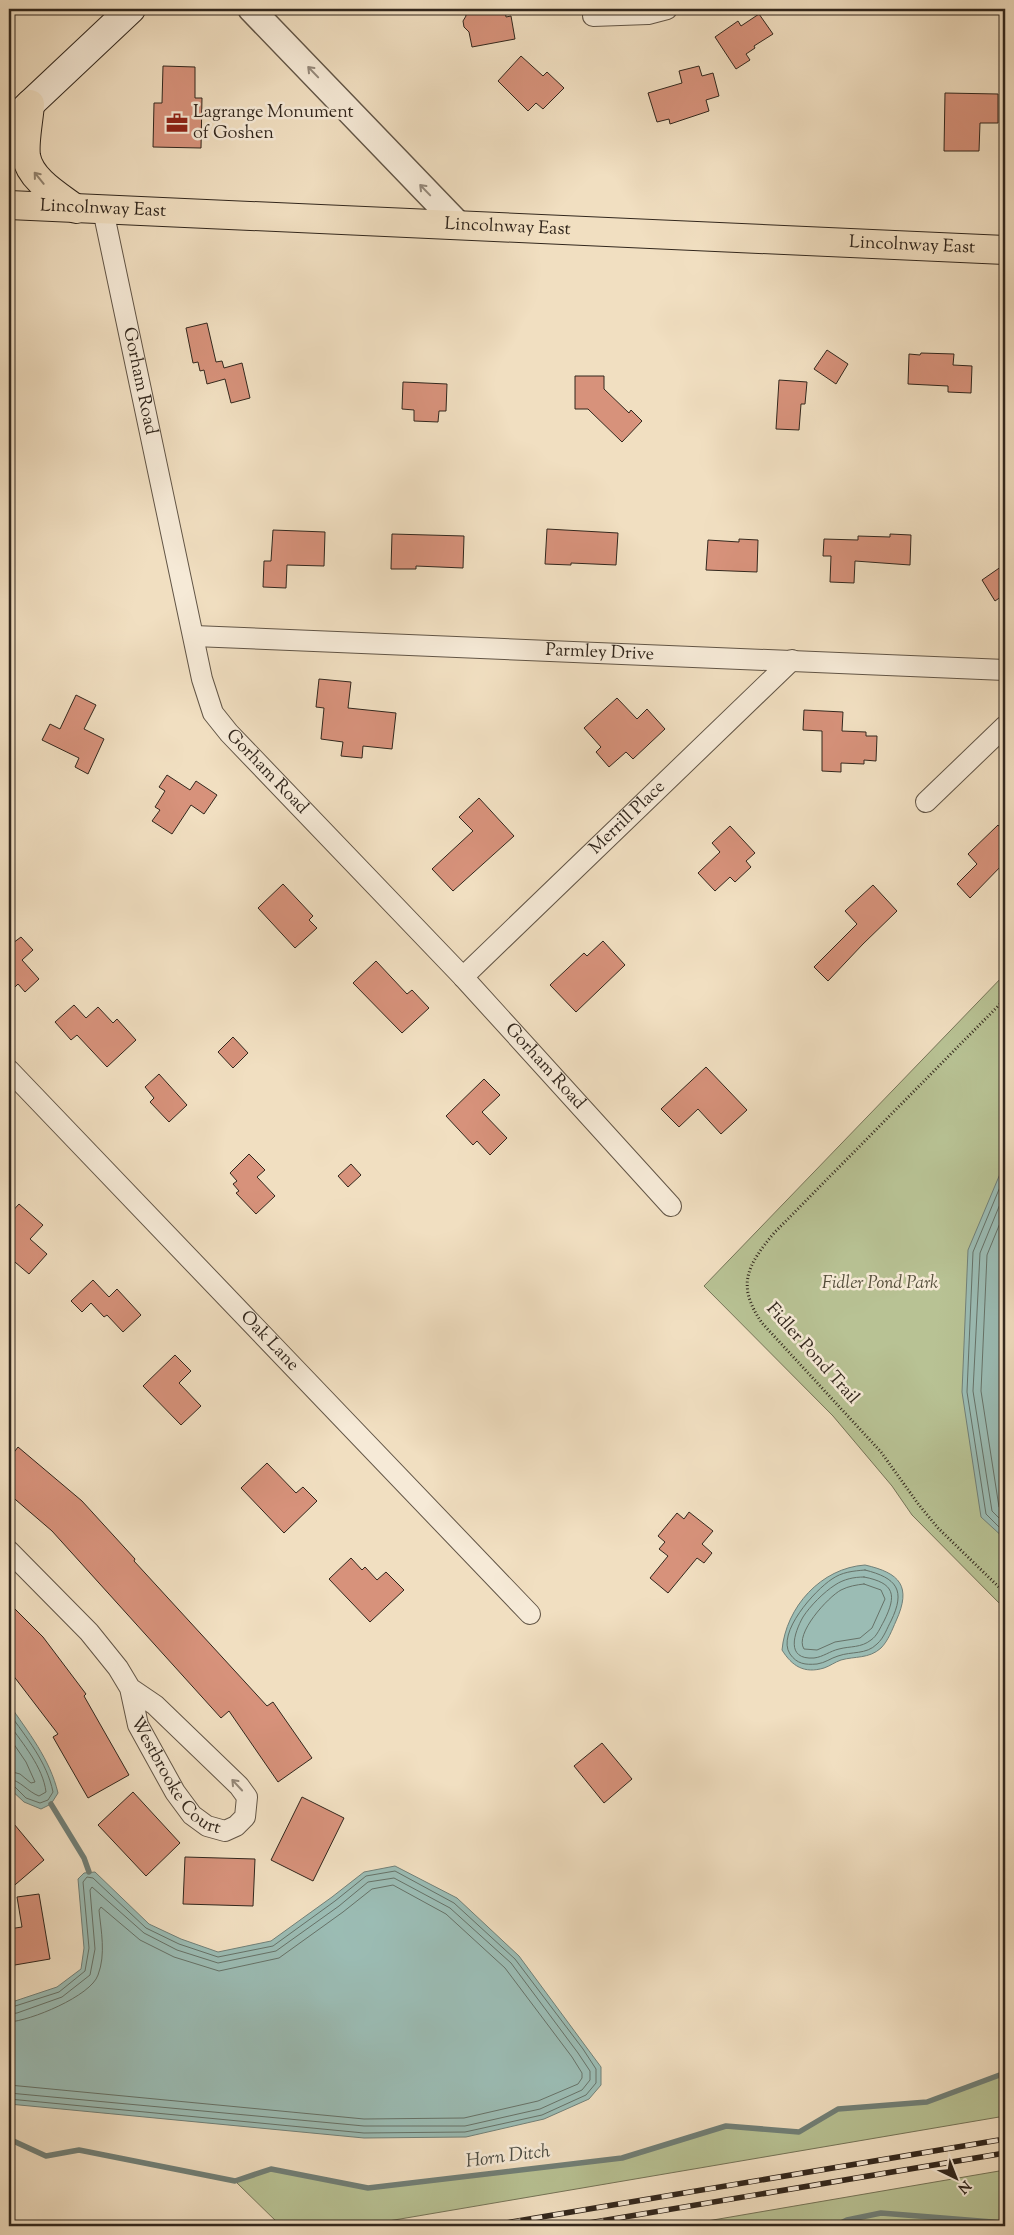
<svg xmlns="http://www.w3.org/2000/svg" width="1014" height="2235" viewBox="0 0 1014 2235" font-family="'Sorts Mill Goudy',serif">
<rect width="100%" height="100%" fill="#f1dfc1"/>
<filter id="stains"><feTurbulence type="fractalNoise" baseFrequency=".004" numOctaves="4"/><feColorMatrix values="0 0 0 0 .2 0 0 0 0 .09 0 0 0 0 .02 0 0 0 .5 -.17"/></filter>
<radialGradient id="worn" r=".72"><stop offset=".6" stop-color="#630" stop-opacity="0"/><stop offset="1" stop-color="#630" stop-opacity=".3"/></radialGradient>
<path fill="#b8c294" stroke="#757458" d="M1005,974v635l-93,-94 -20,-29 -59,-70 -129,-130z
M1005,2073v43l-646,110h-78l-46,-45 36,-12 97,19 254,-30 104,-32 73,6 39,-23 88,-7z
M1005,2170v56h-327z"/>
<path fill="#9bbcb4" stroke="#718078" d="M1005,1162v377l-24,-22 -19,-125 6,-142z
M865,1565c35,8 47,21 31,56 -4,9 -8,20 -15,27 -12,11 -26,8 -40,12 -6,2 -11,6 -17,8 -20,6 -32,-2 -42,-18 4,-43 39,-82 83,-85z
M9,1704c19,28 41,55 49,89l-7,11 -10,5 -17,-7 -15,-14z
M395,1866l62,32 62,58 82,111v18l-12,14 -45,20 -78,18 -102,1 -355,-34v-101l48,-16 24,-18 3,-21 -6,-69 6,-6 11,-1 54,52 32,15 37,13 53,-11 61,-44 32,-25z"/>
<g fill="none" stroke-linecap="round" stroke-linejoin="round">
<path stroke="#667268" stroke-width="1" d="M1005,1175l-32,77 -6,140 19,122 19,19
M1005,1192l-25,61 -7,138 19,120 13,13
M1005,1211l-18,44 -6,136 18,116 6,7
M865,1570c32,8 41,20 26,51 -4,7 -7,17 -14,23 -11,11 -25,7 -39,12 -7,2 -13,7 -21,8 -12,1 -20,0 -27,-10 -14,-21 25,-64 42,-75 10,-7 21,-8 33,-9z
M864,1577c31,6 33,18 20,44 -4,7 -7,15 -13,19 -10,8 -21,6 -32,9 -9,2 -16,8 -25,9 -29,2 -20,-25 -11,-41 7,-11 21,-25 32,-32 9,-6 19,-8 29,-8z
M864,1584l17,6 4,9 -13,29 -12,10 -25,4 -18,8 -13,-1c-10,-15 24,-52 37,-59 8,-4 15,-5 23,-6z
M9,1713c17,24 38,49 44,79l-5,8 -8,3 -14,-5 -12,-12 -5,-1
M9,1724c14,20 34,43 37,68l-7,4c-11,-4 -19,-16 -30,-17
M9,1737l17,25 9,20 -4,1 -11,-9 -11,-3
M9,2008l50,-16 26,-21 4,-23 -6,-66 4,-5 6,1 53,50 33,16 39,13 55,-11 62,-45 31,-25 29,-5 59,32 61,56 68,90 13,20v14l-10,12 -44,20 -77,17 -101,1 -355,-34
M9,2014l8,-1 45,-16 28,-22 5,-26 -5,-59 2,-3 52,46 33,17 41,13 58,-12 63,-45 29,-24 26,-4 56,30 61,55 67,90 12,18v9l-8,10 -42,19 -75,17h-101l-355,-33
M9,2022c21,-1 82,-26 89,-47 8,-21 3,-44 1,-65l2,-3 39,33 34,17 45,14 60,-13 64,-46 29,-23 21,-4 53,29 59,54 67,89 10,16v5l-4,6 -40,17 -74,17 -100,1 -355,-34"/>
<path stroke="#718078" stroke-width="5.5" d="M51,1804l33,54 5,14
M9,2139l37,17 33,-6 156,31 36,-12 97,19 254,-30 104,-32 73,6 39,-23 89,-7 78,-29
M835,2226l12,-6 34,-7 124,10"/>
</g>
<path fill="#d7927b" stroke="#32271d" d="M465,9h40l1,8 5,-1 4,23 -43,8 -3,-15 -5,-5 -1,-6 3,-5z
M759,14l14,20 -19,12 1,2 -9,6 4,6 -14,9 -21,-32 23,-16 3,5z
M521,56l22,20 4,-4 17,16 -21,21 -7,-6 -8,8 -30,-30z
M163,66l32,1v31h7l-1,50 -48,-1 1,-44h8z
M699,66l3,10 11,-3 6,23 -13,4 3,11 -39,13 -1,-5 -12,3 -9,-29 34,-10 -3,-12z
M945,93l53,1v29h-18l-1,28h-35z
M207,323l9,39 6,-1 2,7 18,-5 8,35 -19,5 -6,-24 -18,5 -3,-14 -4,1 -2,-9 -5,1 -7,-35z
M827,350l21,14 -12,20 -22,-15z
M921,353l33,1 -1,11 19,1 -1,27 -23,-1v-6l-40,-2 1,-30 11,1z
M575,376h29v13l25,24 2,-3 11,11 -20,21 -34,-33h-13z
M779,380l28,2 -2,22h-4l-2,26 -23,-1z
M403,382l44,2 -1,27h-7l-1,11 -24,-1v-11l-12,-1z
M547,529l71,4 -2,32 -45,-2v2l-26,-1z
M273,530l52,2 -1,34 -37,-1 -1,23 -23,-1 1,-26h7z
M392,534l72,2 -1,32 -47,-2v3h-25z
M890,534l21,1 -1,30 -55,-4 -1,22 -24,-1 1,-26h-8l1,-17 34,1v-4l32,1z
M739,539l19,1 -1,32 -51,-2 2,-30 31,2z
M1005,564v30l-10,7 -13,-21z
M319,679l32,3 -3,26 48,5 -4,36 -29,-3 -1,12 -21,-2 2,-14 -22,-3 3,-31 -8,-1z
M76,695l20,10 -12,24 20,10 -16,35 -13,-7 4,-9 -37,-18 8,-16 10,5z
M617,698l20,21 10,-10 18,20 -32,30 -7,-7 -17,15 -13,-15 5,-5 -17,-19z
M804,710l39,2 -1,19 24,1v4h11l-1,25 -12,-1v4l-23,-1v9l-19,-1v-40l-19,-1z
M167,775l23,15 6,-9 21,14 -13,19 -13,-9 -19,29 -20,-13 8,-11 -5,-3 10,-16 -6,-4z
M479,798l35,38 -61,55 -21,-22 41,-38 -14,-14z
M998,825l7,8v29l-35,36 -13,-14 20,-20 -9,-10z
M730,826l25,27 -9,8 5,6 -16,15 -5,-5 -15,14 -17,-18 22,-21 -8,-9z
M283,884l30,32 -4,4 8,8 -22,20 -37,-40z
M873,885l24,26 -34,33 -35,37 -14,-14 43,-43 -12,-13z
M21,937l12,13 -11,10 17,19 -14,13 -7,-8 -9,9v-47z
M603,941l22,24 -49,47 -26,-27 34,-32 3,3z
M376,961l31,33 5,-4 17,18 -27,25 -49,-50z
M74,1005l12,13 12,-11 15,16 4,-4 19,21 -29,27 -30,-32 -6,5 -16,-18z
M233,1037l15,16 -15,15 -15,-16z
M706,1067l41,43 -26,24 -23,-25 -19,18 -18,-18z
M159,1074l28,31 -18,17 -19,-20 4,-4 -9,-11z
M484,1079l16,16 -18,17 25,26 -17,17 -13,-14 -4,4 -27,-29z
M249,1154l16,16 -8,7 18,19 -19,18 -20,-21 3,-2 -6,-7 4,-3 -7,-8z
M351,1164l10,11 -13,12 -10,-11z
M19,1204l24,21 -13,14 17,15 -18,20 -20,-17v-42z
M93,1280l16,17 8,-8 24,26 -18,17 -16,-17 -3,2 -13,-14 -9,9 -11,-11z
M175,1355l16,16 -12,12 22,23 -20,19 -38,-39z
M18,1447l64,54 53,58 -1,2 133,145 6,-4 39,56 -34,24 -49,-71 -8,7 -169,-187 -43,-37v-35z
M267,1463l29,30 7,-6 14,14 -33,32 -43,-45z
M689,1512l24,19 -11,13 10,9 -8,10 -7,-5 -29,35 -18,-15 18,-22 -9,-7 6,-7 -7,-6 19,-23 7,6z
M351,1558l11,12 3,-3 12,13 9,-8 18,18 -34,32 -41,-43z
M9,1603l34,34 43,57 -2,2 45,79 -41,23 -35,-61 5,-3 -49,-64z
M602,1743l30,36 -28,24 -30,-37z
M133,1792l47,51 -34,33 -48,-51z
M302,1797l42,21 -31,63 -42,-21z
M9,1818l35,42 -35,30z
M185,1857l70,2 -2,47 -70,-2z
M39,1894l11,65 -41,7v-37l13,-2 -5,-30z"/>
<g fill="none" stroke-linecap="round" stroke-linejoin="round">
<g stroke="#625546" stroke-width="22">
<g id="minor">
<path d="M593,16l55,-2 19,-5"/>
<path id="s1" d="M103,210l99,469 11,34 16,20 234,244 208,229"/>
<path id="s2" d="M194,636l811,34"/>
<path d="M926,802l79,-76"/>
<path id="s3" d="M463,977l329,-317"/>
<path id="s4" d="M9,1070l521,544"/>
<path id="s5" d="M9,1551l80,81 29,36 12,20 8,37 37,67 17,23 15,11 18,5 11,-5 9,-9 2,-20 -8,-11 -84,-81 -25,-17"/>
</g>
</g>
<g stroke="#625546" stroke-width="28">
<path id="tertiary" d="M251,9l208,216"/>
</g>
<g stroke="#32271d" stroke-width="30">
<path id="secondary" d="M9,124l122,-115"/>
</g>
<g stroke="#32271d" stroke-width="30">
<g id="trunk">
<path d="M30,104c-1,15 -6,38 -4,52 4,24 33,40 50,53"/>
<path id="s6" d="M9,205l996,45"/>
</g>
</g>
<path stroke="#32271d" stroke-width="3" stroke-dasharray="1 2.5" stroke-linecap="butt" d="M1005,999l-231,234c-27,33 -38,52 -12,90l119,129 38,53 19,23 67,65"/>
<use href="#minor" stroke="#f6ead7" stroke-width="20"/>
<use href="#tertiary" stroke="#f6ead7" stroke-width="25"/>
<use href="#secondary" stroke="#f6ead7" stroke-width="28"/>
<use href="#trunk" stroke="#f1dfc1" stroke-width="28"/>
<g stroke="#32271d" stroke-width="5.5">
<path id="rail" d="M488,2226l517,-87
M571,2226l434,-73"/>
</g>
<use href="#rail" stroke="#f6ead7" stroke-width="4" stroke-dasharray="11" stroke-linecap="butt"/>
</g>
<defs><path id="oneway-shaft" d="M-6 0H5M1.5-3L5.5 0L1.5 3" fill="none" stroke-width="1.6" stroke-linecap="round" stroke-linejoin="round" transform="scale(1.25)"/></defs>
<g stroke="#94887a">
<use href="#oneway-shaft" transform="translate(313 72) rotate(-134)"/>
<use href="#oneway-shaft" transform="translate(425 190) rotate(-134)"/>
<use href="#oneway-shaft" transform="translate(237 1785) rotate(-133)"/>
</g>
<use stroke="#92836f" href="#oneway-shaft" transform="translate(39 178) rotate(-129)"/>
<defs>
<g id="office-bare" transform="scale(1.725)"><path d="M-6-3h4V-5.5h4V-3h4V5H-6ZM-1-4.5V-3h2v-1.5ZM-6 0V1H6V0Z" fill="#8f2418" stroke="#f6ead7" stroke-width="2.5" paint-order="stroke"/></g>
</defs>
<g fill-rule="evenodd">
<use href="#office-bare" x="177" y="123"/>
</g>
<g text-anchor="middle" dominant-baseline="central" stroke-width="5" stroke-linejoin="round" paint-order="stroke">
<g font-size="18" fill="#32271d" stroke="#f6ead7" text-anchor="start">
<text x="193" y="113">Lagrange Monument<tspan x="193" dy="21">of Goshen</tspan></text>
</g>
<g font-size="18" fill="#32271d" stroke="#f6ead7">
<text stroke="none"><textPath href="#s6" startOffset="94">Lincolnway East</textPath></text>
<text stroke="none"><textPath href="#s6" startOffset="499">Lincolnway East</textPath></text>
<text stroke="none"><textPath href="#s6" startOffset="904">Lincolnway East</textPath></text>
<text stroke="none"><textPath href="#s1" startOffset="175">Gorham Road</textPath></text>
<text stroke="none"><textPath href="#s2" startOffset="406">Parmley Drive</textPath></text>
<text stroke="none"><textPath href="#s1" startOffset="595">Gorham Road</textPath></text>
<text stroke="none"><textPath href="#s3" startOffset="229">Merrill Place</textPath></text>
<text stroke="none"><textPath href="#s1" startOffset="1000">Gorham Road</textPath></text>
<text stroke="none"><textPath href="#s4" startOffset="376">Oak Lane</textPath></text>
<text transform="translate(812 1354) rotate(48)">Fidler Pond Trail</text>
<text stroke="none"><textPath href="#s5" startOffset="286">Westbrooke Court</textPath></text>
</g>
<g font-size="18" font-style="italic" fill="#544e3b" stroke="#f6ead7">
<text x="880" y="1284">Fidler Pond Park</text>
</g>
<g font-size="19" font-style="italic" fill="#4c4c43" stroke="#f6ead7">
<text transform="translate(508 2157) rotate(-7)">Horn Ditch</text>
</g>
</g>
<rect width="1014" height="2235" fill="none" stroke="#f1dfc1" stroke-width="30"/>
<rect x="10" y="10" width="994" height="2215" fill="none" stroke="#32271d" stroke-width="2.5"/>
<rect x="15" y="15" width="984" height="2205" fill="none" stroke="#32271d"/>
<g transform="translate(956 2178) rotate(137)" stroke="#f6ead7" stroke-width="4" paint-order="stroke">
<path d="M0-4L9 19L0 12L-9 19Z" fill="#32271d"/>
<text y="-8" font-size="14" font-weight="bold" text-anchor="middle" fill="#32271d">N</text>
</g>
<rect width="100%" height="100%" filter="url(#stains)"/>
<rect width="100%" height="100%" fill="url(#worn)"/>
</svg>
